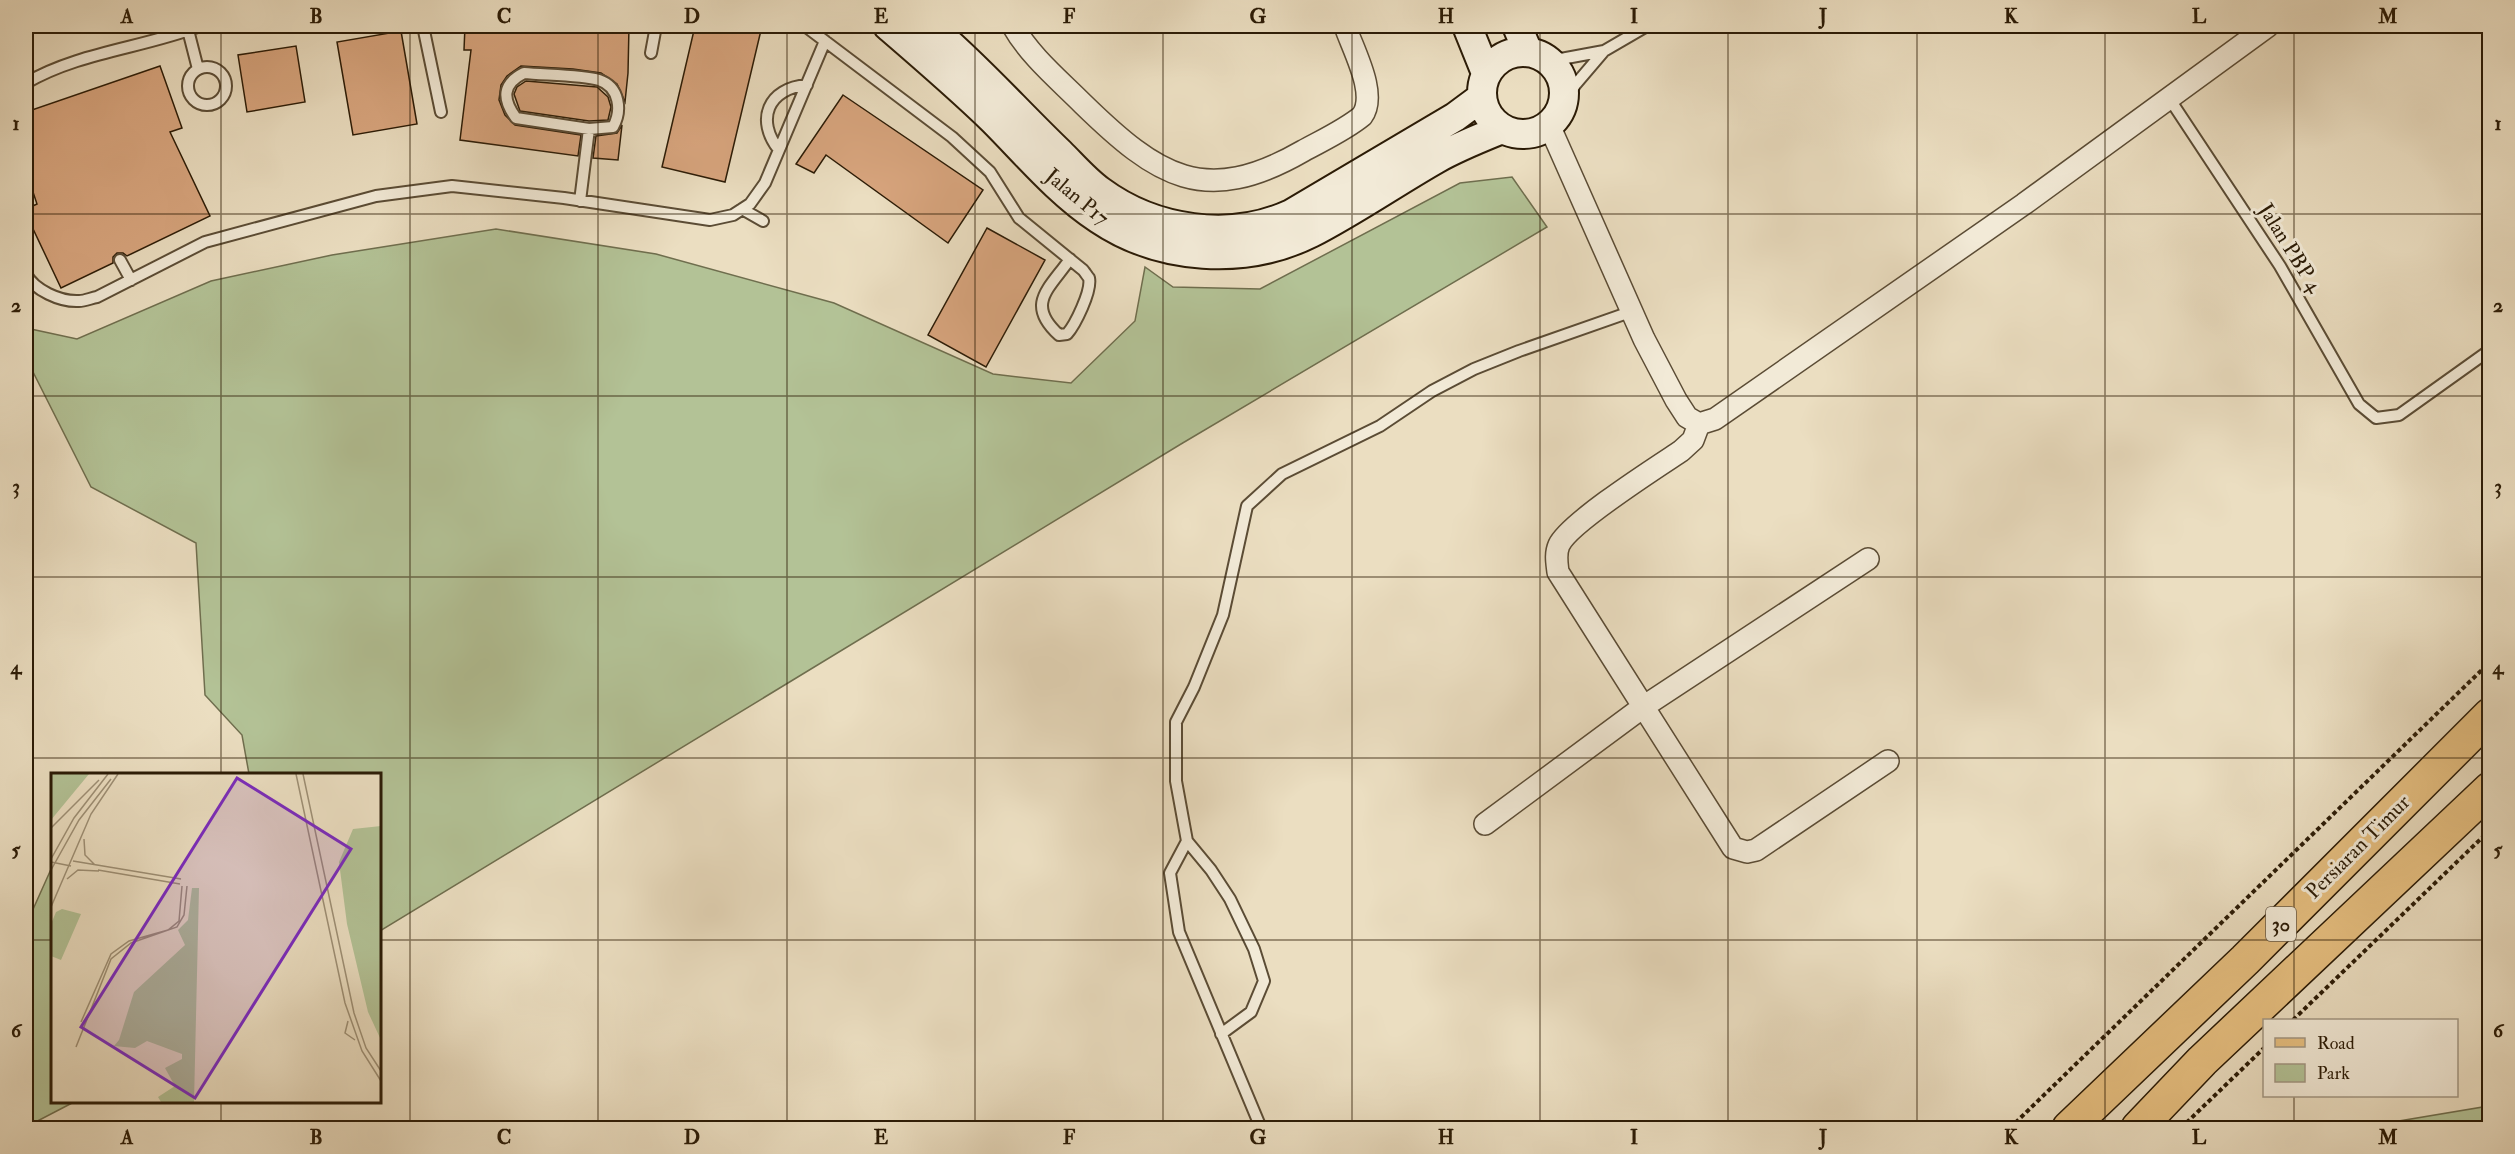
<svg xmlns="http://www.w3.org/2000/svg" width="2515" height="1154" viewBox="0 0 2515 1154" font-family="'IM FELL Double Pica',serif">
<rect width="100%" height="100%" fill="#ebdec1"/>
<filter id="stains"><feTurbulence type="fractalNoise" baseFrequency=".00333" numOctaves="4"/><feColorMatrix values="0 0 0 0 .2 0 0 0 0 .09 0 0 0 0 .02 0 0 0 .5 -.17"/></filter>
<radialGradient id="worn" r=".72"><stop offset=".6" stop-color="#630" stop-opacity="0"/><stop offset="1" stop-color="#630" stop-opacity=".3"/></radialGradient>
<path fill="#b3c296" stroke="#6f6e4e" stroke-width="1.5" d="M1512,177l35,50 -366,217 -801,487v-157h-131l-7,-39 -37,-40 -9,-152 -105,-56 -65,-129v-30l51,11 134,-58 121,-26 164,-26 160,25 178,49 159,71 78,9 64,-62 10,-54 28,20 87,2 200,-106z
M52,867v235h22l-48,25v-202z
M2489,1106v22h-124l4,-2z"/>
<path fill="#d8a57e" stroke="#2b1b06" stroke-width="1.5" d="M465,26h164l-1,47 -3,29 -8,-18 -16,-11 -28,-4 -52,-3 -14,10 -6,9 -2,15 6,15 10,10 66,10 -3,21 -118,-16 11,-90h-7z
M695,26h67l-37,156 -63,-15z
M401,31l16,93 -64,11 -16,-93z
M296,46l9,56 -58,10 -9,-57z
M160,66l22,62 -12,4 40,84 -83,40 -4,-3h-6l-4,4v6l-52,25 -35,-74v-5l11,-5 -11,-33v-59z
M526,81l71,6 11,10 3,10 -3,13 -19,1 -69,-10 -6,-17 3,-7z
M843,95l140,95 -35,53 -122,-88 -12,18 -18,-9z
M622,125l-4,35 -25,-2 3,-22 21,-3z
M987,228l58,32 -59,107 -58,-32z"/>
<g fill="none" stroke-linecap="round" stroke-linejoin="round">
<g stroke="#5b4c35" stroke-width="14">
<path id="lane" d="M423,26l18,86
M805,26l147,111 38,35 29,46 64,52c1,1 5,7 6,8 3,13 -14,47 -22,56l-8,1c-34,-31 -10,-46 11,-76
M188,30l10,39
M651,53l5,-27
M1550,61l54,-10
M188 86a19 19 0 1 1 38 0a19 19 0 1 1-38 0Z
M524,73c19,2 58,2 75,7 21,7 23,31 14,47l-24,2 -73,-11c-14,-19 -14,-34 8,-45z
M26,83c53,-31 117,-35 174,-57
M2169,98l111,168 79,138 17,14 23,-3 91,-65
M1563,104l12,-19 29,-34 43,-25
M779,150c-24,-30 -11,-62 28,-65
M580,201l9,-72
M742,209l21,12
M120,260l11,20
M26,274c8,16 34,28 53,27 6,0 12,-3 18,-4l108,-55 171,-46 76,-10 112,12 146,22 23,-5 17,-11 15,-21 60,-142
M1187,841l24,29 19,29 24,50 10,32 -13,31 -30,22
M1261,1128l-82,-196 -9,-59 17,-32 -11,-60v-59l18,-35 29,-72 24,-109 35,-32 98,-48 52,-35 42,-22 45,-18 114,-40"/>
</g>
<g stroke="#5b4c35" stroke-width="24">
<path id="street" d="M1013,26c17,30 45,53 70,78 74,72 121,104 220,47 20,-11 42,-21 59,-35 16,-22 -9,-66 -17,-90
M1549,125l95,214 32,61 11,17 12,7 16,-5 309,-215 244,-178
M1699,424l-6,16 -12,11c-24,16 -112,72 -122,94 -4,9 -2,18 -1,27l175,276 14,4 9,-2 132,-89
M1485,824l158,-117 225,-148"/>
</g>
<g stroke="#2b1b06" stroke-width="32">
<path id="secondary" d="M888,26c36,31 71,61 105,94 33,33 66,73 106,99 61,41 146,47 212,14 43,-22 83,-50 125,-74 21,-12 44,-21 66,-30
M929,26c47,39 87,85 131,127 13,13 26,28 40,38 54,40 130,51 191,23l164,-97 27,-20
M1467,26l19,47
M1517,26l11,26
M1482 93a41 41 0 1 1 82 0a41 41 0 1 1-82 0Z"/>
</g>
<g stroke="#2b1b06" stroke-width="36">
<path id="primary" d="M2069,1128l176,-168 245,-245
M2138,1128l64,-67 288,-272"/>
</g>
<path stroke="#2b1b06" stroke-width="4" stroke-dasharray="4.5 3" stroke-linecap="butt" d="M2293,1020l197,-190
M2010,1128l480,-466
M2181,1128l83,-80"/>
<use href="#lane" stroke="#f2ead7" stroke-width="10"/>
<use href="#street" stroke="#f2ead7" stroke-width="21"/>
<use href="#secondary" stroke="#f2ead7" stroke-width="28"/>
<use href="#primary" stroke="#e6bf80" stroke-width="33"/>
</g>
<path fill="none" stroke="#2b1b06" stroke-width="1.5" stroke-opacity="0.55" d="M221,26v748M410,26v1102M598,26v1102M787,26v1102M975,26v1102M1163,26v1102M1352,26v1102M1540,26v1102M1728,26v1102M1917,26v1102M2105,26v1102M2294,26v994M26,214h2464M26,396h2464M26,577h2464M26,758h2464M26,940h26M380,940h2110M2294,1096v32M221,1102v26"/>
<g text-anchor="middle" dominant-baseline="central" stroke-width="6" stroke-linejoin="round" paint-order="stroke">
<rect fill="#f2ead7" stroke="#675945" stroke-width="1.5" x="2266" y="907" width="30" height="34" rx="4.5"/>
<g font-size="20" font-weight="bold" fill="#2b1b06">
<text x="2281" y="924">30</text>
</g>
<g font-size="21" fill="#2b1b06" stroke="#f2ead7">
<text transform="translate(1077 197) rotate(40)">Jalan P17</text>
<text transform="translate(2290 248) rotate(58)">Jalan PBP 4</text>
<text transform="translate(2358 847) rotate(-45)">Persiaran Timur</text>
</g>
</g>
<g transform="translate(51 773)">
<rect width="330" height="330" fill="#ebdec1"/>
<path d="M0,1h38l-38,46zM330,53v214l-13,-28 -21,-88 -8,-62 14,-33zM141,115h7l-5,214h-33l-3,-5 17,-11 -10,-18 17,-9v-5l-35,-13 -12,7 -21,-2 5,-6 15,-48 51,-47 -7,-15 10,-10zM11,136l19,5 -20,46 -10,-4v-32l5,-12z" fill="#b3c296"/>
<path fill="none" stroke="#9e9076" stroke-width="1.5" d="M245,1l49,229 17,48 19,30M252,1l51,239 12,35 15,23M0,55l48,-48M33,66l1,16 10,10M0,86l23,-41 34,-44M22,88l108,18M0,89l20,4M0,97l28,-50 32,-41M47,97l82,14M16,106l11,-9 21,1M0,134l40,-93 27,-40M297,248l-3,12 10,7M30,249l30,-68 18,-13 39,-11 11,-9 3,-35M25,274l35,-88 20,-16 46,-16 7,-12 3,-29"/>
<path fill="#7b2cbf" fill-opacity="0.15" stroke="#7b2cbf" stroke-width="3" d="M186,5l114,71 -156,249 -114,-71z"/>
<rect width="330" height="330" fill="none" stroke="#2b1b06" stroke-width="3"/>
</g>
<rect width="2515" height="1154" fill="none" stroke="#ebdec1" stroke-width="66"/>
<rect x="2263" y="1019" width="195" height="78" fill="#f2ead7" stroke="#a29783" stroke-width="1.5"/>
<rect x="2275" y="1038" width="30" height="9" fill="#e6bf80" stroke="#a29783" stroke-width="1.5"/>
<text x="2317" y="1049" font-size="18" fill="#2b1b06">Road</text>
<rect x="2275" y="1064" width="30" height="18" fill="#b3c296" stroke="#a29783" stroke-width="1.5"/>
<text x="2317" y="1079" font-size="18" fill="#2b1b06">Park</text>
<rect x="33" y="33" width="2449" height="1088" fill="none" stroke="#2b1b06" stroke-width="2"/>
<g font-size="20" text-anchor="middle" font-weight="bold" fill="#2b1b06">
<text x="127" y="23">A</text>
<text x="316" y="23">B</text>
<text x="504" y="23">C</text>
<text x="692" y="23">D</text>
<text x="881" y="23">E</text>
<text x="1069" y="23">F</text>
<text x="1258" y="23">G</text>
<text x="1446" y="23">H</text>
<text x="1634" y="23">I</text>
<text x="1823" y="23">J</text>
<text x="2011" y="23">K</text>
<text x="2199" y="23">L</text>
<text x="2388" y="23">M</text>
<text x="16" y="130">1</text>
<text x="2498" y="130">1</text>
<text x="16" y="312">2</text>
<text x="2498" y="312">2</text>
<text x="16" y="493">3</text>
<text x="2498" y="493">3</text>
<text x="16" y="674">4</text>
<text x="2498" y="674">4</text>
<text x="16" y="856">5</text>
<text x="2498" y="856">5</text>
<text x="16" y="1037">6</text>
<text x="2498" y="1037">6</text>
<text x="127" y="1144">A</text>
<text x="316" y="1144">B</text>
<text x="504" y="1144">C</text>
<text x="692" y="1144">D</text>
<text x="881" y="1144">E</text>
<text x="1069" y="1144">F</text>
<text x="1258" y="1144">G</text>
<text x="1446" y="1144">H</text>
<text x="1634" y="1144">I</text>
<text x="1823" y="1144">J</text>
<text x="2011" y="1144">K</text>
<text x="2199" y="1144">L</text>
<text x="2388" y="1144">M</text>
</g>
<rect width="100%" height="100%" filter="url(#stains)"/>
<rect width="100%" height="100%" fill="url(#worn)"/>
</svg>
